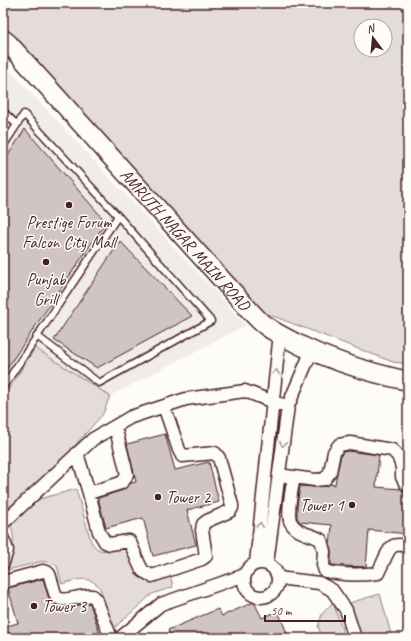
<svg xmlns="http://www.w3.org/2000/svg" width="411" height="641" viewBox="0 0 411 641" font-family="Caveat,sans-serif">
<rect width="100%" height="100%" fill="#fdfcf7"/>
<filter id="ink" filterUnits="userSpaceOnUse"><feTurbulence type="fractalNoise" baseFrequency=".025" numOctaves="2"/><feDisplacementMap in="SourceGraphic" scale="8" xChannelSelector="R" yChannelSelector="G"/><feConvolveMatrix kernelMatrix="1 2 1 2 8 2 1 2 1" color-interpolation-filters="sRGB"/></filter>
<g filter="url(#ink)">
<path fill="#f0ece8" d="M11,71l235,254 -136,71 -75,-48 -32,50v-313z"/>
<path fill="#e3dcda" stroke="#967e82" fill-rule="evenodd" d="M9,3h399v361l-15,-2 -128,-49 -262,-280v-21zM361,26h24v24h-24z
M35,348l75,48 -7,18 -41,46 -59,53v-115z
M76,489l15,52c10,19 22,3 36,7l10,20 33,6 3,13 -21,7 -40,36 -12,-42c-11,-14 -24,-8 -38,-4l-5,-18c-6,-4 -11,-5 -18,-4l-35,9c9,-14 12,-29 7,-45l25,-26z
M380,594l12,44h-33l-10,-35z
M333,602l12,36h-22l-5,-11 4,-13z"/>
<path fill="#d0c5c4" stroke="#4a1f2b" d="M25,129l81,93 -103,152v-211z
M120,241l72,75 -95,52 -43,-28z
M165,434l10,36 34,-8 10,40 -32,8 9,35 -43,11 -10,-38 -37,10 -8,-30 25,-8 8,-7 5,-1 -9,-38z
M347,451l32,4 -3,32 25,2 4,3h3v42l-39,-4 -3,37 -21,-1 -14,-1v-14l-1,-6 2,-20 -32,-3 -3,-4v-12l3,-20 16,1 10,-1 4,-2 5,1 1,-8 1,-4 4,-18 2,-3z
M43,579l6,20 5,5 2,6 13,-3 21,-4 11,35h-98v-11l15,-4 -10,-35z
M254,602l8,16 16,-7 11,27h-118l-3,-8 50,-21 4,7z"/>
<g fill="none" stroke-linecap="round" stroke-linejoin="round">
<g stroke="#4a1f2b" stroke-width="9">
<path id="service" d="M3,111l14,14
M3,146l21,-32 94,102 -115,171
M37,336l62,47 112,-62 -93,-105"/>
</g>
<g stroke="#4a1f2b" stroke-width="15">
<path id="minor" d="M77,453l12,40 10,39 6,10 5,2 19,-3c5,8 9,24 14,30 3,2 6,3 9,5l50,-17 4,-3 -4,-26 1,-6 4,-3 23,-10 2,-3v-3l-13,-47 -4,-5 -33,3 -3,-6 -15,-44
M286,476l29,4 10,-1 5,-7 4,-20 5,-7 11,-2 42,7 6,6 4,11v10l4,7 2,1
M294,477c-2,10 -7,34 -4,44 2,4 5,7 8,9 8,5 16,5 23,10l3,11 -1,14 2,6c16,4 37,4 53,2 2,-5 5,-10 7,-15 6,-13 8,-15 23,-12
M89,493l32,-10 4,-4 2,-5 -12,-48
M3,523l90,-84 38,-22 55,-18 59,-8 28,11 15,4
M3,539l4,11 -4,13
M244 580a17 17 0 1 1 34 0a17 17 0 1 1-34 0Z
M256,563l23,-221
M267,563l21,-157 21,-49
M278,578l41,5 13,7 14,20 9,28
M3,582l40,-11 4,1 2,2c3,7 4,15 7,22 6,9 28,-3 37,0l3,3 15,39
M120,638l41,-34 84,-29"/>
</g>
<g stroke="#4a1f2b" stroke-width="21">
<g id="secondary">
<path id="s1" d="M3,39l6,5 244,270c4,4 8,9 13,12 8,6 16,10 24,14 37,20 77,32 118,41"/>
</g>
</g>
<use href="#service" stroke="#fdfcf7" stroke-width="6"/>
<use href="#minor" stroke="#fdfcf7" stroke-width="12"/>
<use href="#secondary" stroke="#fdfcf7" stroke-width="18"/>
</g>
<defs><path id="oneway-chevron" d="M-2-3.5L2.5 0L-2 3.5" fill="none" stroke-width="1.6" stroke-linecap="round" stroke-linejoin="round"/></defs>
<g stroke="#ac999b">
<use href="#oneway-chevron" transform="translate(276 372) rotate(-85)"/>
<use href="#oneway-chevron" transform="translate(283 444) rotate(98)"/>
<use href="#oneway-chevron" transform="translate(260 525) rotate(-84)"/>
</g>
</g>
<g fill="#4a1f2b" stroke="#fdfcf7" stroke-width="1.5">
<circle cx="69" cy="205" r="4"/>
<circle cx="46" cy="262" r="4"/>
<circle cx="158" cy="497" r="4"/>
<circle cx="352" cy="505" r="4"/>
<circle cx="34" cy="606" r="4"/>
</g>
<g text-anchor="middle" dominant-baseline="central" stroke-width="3" stroke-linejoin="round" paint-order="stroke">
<g font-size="17" fill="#4a1f2b" stroke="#fdfcf7">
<text x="69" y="222">Prestige Forum<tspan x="69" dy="20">Falcon City Mall</tspan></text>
<text x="46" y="279">Punjab<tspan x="46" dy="20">Grill</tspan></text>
<text x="166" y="497" text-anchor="start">Tower 2</text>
<text x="344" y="505" text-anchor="end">Tower 1</text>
<text x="42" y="606" text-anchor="start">Tower 3</text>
</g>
<g font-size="17" fill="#4a1f2b" stroke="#fdfcf7">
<text stroke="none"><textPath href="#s1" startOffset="271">AMRUTH NAGAR MAIN ROAD</textPath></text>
</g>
</g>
<rect width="411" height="641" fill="none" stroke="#fdfcf7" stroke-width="16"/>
<rect x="8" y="8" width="395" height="625" fill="none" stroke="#4a1f2b" stroke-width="1.5" filter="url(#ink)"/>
<g transform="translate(373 38) rotate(344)"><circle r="19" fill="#fdfcf7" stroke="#b5a4a5"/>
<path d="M0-3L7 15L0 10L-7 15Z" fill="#4a1f2b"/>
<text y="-6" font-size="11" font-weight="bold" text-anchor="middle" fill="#4a1f2b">N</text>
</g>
<path d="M265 615v6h80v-6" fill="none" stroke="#4a1f2b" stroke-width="2"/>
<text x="271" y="615" font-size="12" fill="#4a1f2b" stroke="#fdfcf7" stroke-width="3" paint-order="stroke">50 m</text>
</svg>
